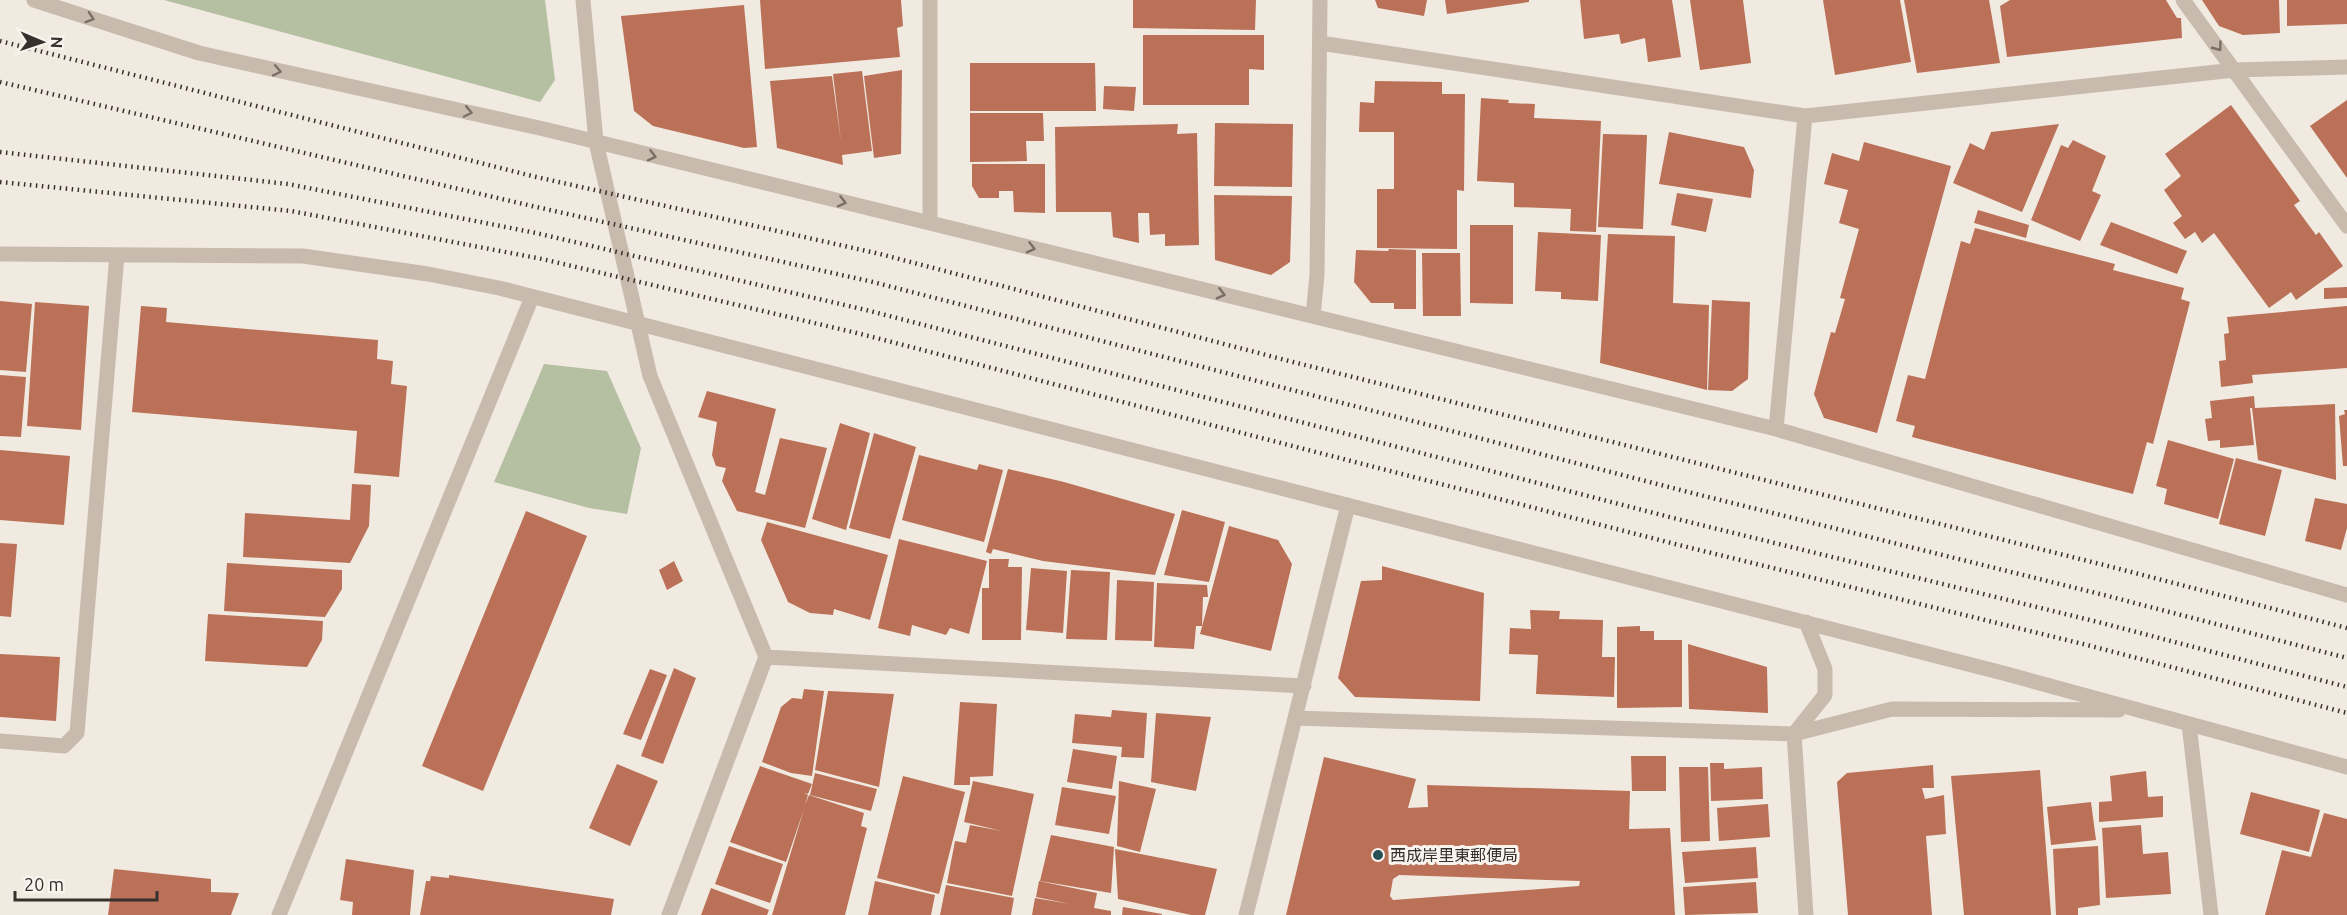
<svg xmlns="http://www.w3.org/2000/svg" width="2347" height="915" viewBox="0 0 2347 915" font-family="Ubuntu,'Noto Sans JP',sans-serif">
<rect width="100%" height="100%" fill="#f1eae1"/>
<path fill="#b5bfa2" d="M164,0h381l10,80 -15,22z
M544,364l63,7 34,77 -14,66 -38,-6 -95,-26z"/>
<path fill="#ba7157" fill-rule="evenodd" d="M760,0h141l2,26 -6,2 3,29 -135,12z
M1133,0h123l-1,30 -122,-2z
M1375,0h52l-3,16 -46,-8z
M1445,0h84v2l-82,12z
M1580,0h92l9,57 -33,5 -3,-24 -24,6 -2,-10 -35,5z
M1690,0h53l8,63 -51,7z
M1823,0h77l11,62 -76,13z
M1904,0h85l11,63 -83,10z
M2010,0h156l11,18h4l1,20 -175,19 -7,-51z
M2202,0h77l1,33 -37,2 -24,-9z
M2287,0h60v24l-60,2z
M744,5l13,142 -13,1 -91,-22 -19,-15 -13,-95z
M1143,35h121v35l-15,-1v36h-106z
M970,63h125l1,48h-126z
M902,70l-1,84 -27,4 -10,-82z
M862,71l10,80 -30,4 1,10 -66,-17 -7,-67 62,-5 9,66 -8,-68z
M1375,81l67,1v12h23l-1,97 -7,-1v59l-80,-1v-59h17v-57h-35l1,-30 14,1z
M1104,86l32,1 -2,24 -31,-2z
M1481,98l28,2 -1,3 27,1 -1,14 67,3 -5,111 -26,-1 1,-22 -57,-2v-24l-37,-2z
M2347,100v78l-37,-52z
M2231,105l69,96 -6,4 22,30 3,-3 24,34 -47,34 -5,-8 -22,16 -55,-75 -12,10 -7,-11 -10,7 -12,-16 9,-7 -18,-26 17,-14 -16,-22z
M970,113h73l1,28h-18l1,20 -57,1z
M1215,123l78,1 -1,63 -78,-1z
M1178,124l-1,10 20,-1 2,112 -34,1v-12l-15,1 -1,-22h-11l1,30 -26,-6 -2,-25h-55l-1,-85z
M2059,124l-37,88 -69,-29 17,-40 14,7 7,-18z
M1669,132l75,15 10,23 -3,28 -92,-14z
M1603,134l44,1 -4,94 -45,-2z
M2073,140l33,16 -14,35 9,4 -21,46 -49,-21 30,-75 7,3z
M1864,142l87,24 -74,267 -53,-15 -10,-24 17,-62 4,1 10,-34 -5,-1 19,-69 -20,-6 9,-33 -24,-6 8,-31 27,8z
M972,164h73v49l-31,-1 -1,-21h-14v7h-20l-7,-12z
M1677,193l36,6 -7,33 -35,-7z
M1214,195l78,1 -2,66 -19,13 -56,-15z
M1978,210l51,15 -3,13 -52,-15z
M2111,222l76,29 -10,23 -77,-29z
M1470,225h43v79l-43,-1z
M1975,228l140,36 -2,6 71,18 -3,11 9,3 -37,142 -6,-2 -14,52 -221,-57 3,-11 -19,-5 12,-46 17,4 36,-138 9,3z
M1538,232l63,3 -3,66 -37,-2v-7l-26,-1z
M1608,234l67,2 -2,67 36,2 -2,85 -107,-27z
M1389,249l27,1v59h-22v-6h-23l-17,-21 2,-32 32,1z
M1422,253h38l1,63h-38z
M2347,287v11l-23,1v-11z
M1712,300l38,2 -2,77 -16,12 -24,-1z
M0,301l32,3 -6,68 -26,-2z
M35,302l54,4 -8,124 -54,-4z
M141,306l26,2 -1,14 212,18 -1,19 16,2 -2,23 16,2 -8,91 -45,-4 3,-42 -225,-19z
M2347,306v62l-95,7 1,8 -32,4 -2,-26 7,-1 -2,-26 5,-1 -2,-16z
M0,375l26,2 -5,60 -21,-1z
M707,391l69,18 -21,83 10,3 15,-57 47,10 -22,80 -68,-17 -15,-30 4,-13 -10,-2 -4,-11 5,-33 -19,-5z
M2254,396l1,12 80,-4 1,76 -78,-20 -6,-52h-2l4,37 -34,3v-8l-12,1 -3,-22 7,-1 -2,-17z
M2344,410h3v56h-4l-4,-50 6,-2z
M840,423l30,10 -24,97 -34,-11z
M874,433l42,14 -26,92 -41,-11z
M2168,440l66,19 -16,60 -54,-15 3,-15 -11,-3z
M0,450l70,6 -6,69 -64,-5z
M919,455l58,15 2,-6 24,6 -19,72 -82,-22z
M2236,458l46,12 -17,66 -46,-12z
M1008,469l56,13 111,32 -20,61 -112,-14 -50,-12 -2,5 -5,-2z
M352,484l19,1 -2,41 -19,37 -107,-6 2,-44 105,7z
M2315,498l32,6v24l-6,22 -36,-9z
M1182,510l43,12 -16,60 -45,-7z
M526,511l61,25 -104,255 -61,-25z
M767,522l121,33 -18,65 -36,-11 -1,6 -23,-2 -22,-11 -27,-62z
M1229,526l49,14 14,24 -21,87 -71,-17z
M899,539l88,22 -18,73 -19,-6 -4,7 -34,-10 -2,11 -32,-8z
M0,543l17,1 -6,73 -11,-1z
M989,559h20l-1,8h14l-1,73h-39v-52h7z
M674,561l9,20 -16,9 -8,-20z
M227,563l115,7v19l-17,28 -101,-6z
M1382,566l102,27 -4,108 -125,-4 -17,-19 23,-97 21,-1z
M1031,568l36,3 -4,62 -37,-3z
M1071,570l39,2 -3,68 -41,-1z
M1117,580l37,2 -2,59 -37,-1z
M1157,583l50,2 1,12h-5l-1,29h-6l-2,23 -40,-2z
M1530,610l30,1 -1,8 44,1 -1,37h13l-1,40 -78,-3 2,-39 -29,-1 1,-26 21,1z
M208,614l115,7 -1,19 -15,27 -102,-6z
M1640,626v5h14v9h28v67l-65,1v-81z
M1688,644l79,23 1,46 -79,-4z
M0,654l60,3 -4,64 -56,-4z
M674,668l22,10 -33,86 -22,-8z
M650,669l17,6 -26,65 -18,-6z
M804,689l20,2 -12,85 -21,-3 -29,-11 19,-55 11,-9 10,1z
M828,691l66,3 -15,93 -64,-17z
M960,702l37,2 -4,72 -23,1v8h-16z
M1112,710l35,3 -3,45 -23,-1 1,-10 -50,-4 3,-29 36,3z
M1156,713l55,4 -15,74 -45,-9z
M1073,749l44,7 -5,33 -45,-7z
M1631,756h35v35h-34z
M1324,757l92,22 -8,29 20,-1 -1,-22 203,6 -1,38 41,-1 5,87h-389zM1399,875l181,6 -1,5 -186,14 -3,-4 3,-17z
M1710,763h14v6l38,-2 1,32 -52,2z
M617,764l41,17 -28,65 -41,-18z
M1933,765l1,23h-12l3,11 19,-4 2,39 -20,2 6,79h-84l-11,-133 10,-9z
M760,766l52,18 -4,10 -4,-1 4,2 -3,10 4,-10 55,18 -3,13 6,2 -22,87h-73l32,-106 -18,53 -56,-20z
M1679,767h29l2,74 -29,1z
M2040,770l11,145h-87l-13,-139z
M2146,771l2,26 15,-1v21l-64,5v-20l13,-1 -2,-25z
M815,773l62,16 -6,22 -61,-16z
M903,776l62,16 -26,102 -62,-16z
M973,781l61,13 -22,102 -65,-13 8,-42 11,2 4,-18 32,6 -38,-9z
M1119,781l37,8 -16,63 -23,-6z
M1062,787l54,9 -7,38 -54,-9z
M2251,792l69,18 -11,42 -69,-18z
M2091,802l5,38 -45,5 -4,-38z
M1768,804l2,33 -51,4 -2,-33z
M2324,813l23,6v96h-82l17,-65 29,7z
M2141,825l2,29 25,-2 3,42 -65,4 -4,-70z
M1051,835l63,12 -3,46 -71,-12z
M729,846l54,18 -13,39 -55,-19z
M2098,846l2,59 -22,3v7h-22l-3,-66z
M1756,847l2,31 -73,5 -3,-31z
M1115,849l102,20 -12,46h-14l-73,-16z
M346,859l68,11 -4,45h-58l1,-13 -13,-2z
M114,869l97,10v13l28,1 -8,22h-123z
M449,875l165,24 -3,16h-191l6,-34h4l1,-5 18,2z
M875,881l60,14 -4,20h-63z
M1039,881l58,12 -3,15 17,3v4h-79l3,-17 35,6 -34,-7z
M1756,882l2,31 -73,2 -2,-28z
M946,885l68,13 -3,17h-71z
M711,888l58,22 -2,5h-66z
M1123,907l39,7v1h-40z"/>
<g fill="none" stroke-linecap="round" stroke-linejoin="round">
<path stroke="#c8bbae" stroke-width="15" d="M34,0l165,53 345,76 1232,300 571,166
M583,0l13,142 54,234 116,281 -97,258
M2183,0l164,226
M1320,43l485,73 430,-46 112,-3
M930,223v-223
M0,254l303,2 125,18 71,14 1504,385 344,94
M1313,316l4,-41 3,-275
M1776,429l29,-313
M1806,622l19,47v26l-31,39 12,181
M766,657l538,29
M1295,718l499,16 98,-25 227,1
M2189,724l22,191
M0,741l64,5 13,-13 40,-478
M279,915l253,-618
M1246,915l102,-410"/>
<path stroke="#38302c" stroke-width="4.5" stroke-dasharray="1.5 4.5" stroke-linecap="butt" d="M0,41l532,135 348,78 413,108 819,205 235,61
M0,82l532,124 341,76 823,212 408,101 243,63
M0,152l288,32 248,49 330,77 823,212 409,100 249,65
M0,182l291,29 251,48 319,75 412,107 410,105 408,100 256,67"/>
</g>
<defs><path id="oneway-chevron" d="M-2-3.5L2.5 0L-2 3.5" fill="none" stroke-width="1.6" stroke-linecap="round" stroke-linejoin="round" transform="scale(1.5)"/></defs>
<g stroke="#796f66">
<use href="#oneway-chevron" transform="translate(90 18) rotate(18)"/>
<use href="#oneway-chevron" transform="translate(2218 47) rotate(53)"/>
<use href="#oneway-chevron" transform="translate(277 71) rotate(12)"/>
<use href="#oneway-chevron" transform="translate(468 112) rotate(12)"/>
<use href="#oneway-chevron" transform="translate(652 156) rotate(14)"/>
<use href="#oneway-chevron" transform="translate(842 202) rotate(14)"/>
<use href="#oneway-chevron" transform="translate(1031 248) rotate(14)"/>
<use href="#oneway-chevron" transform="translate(1221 294) rotate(14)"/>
</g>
<circle fill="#255155" stroke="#f9f4ee" stroke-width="2" cx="1378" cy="855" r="6"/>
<g text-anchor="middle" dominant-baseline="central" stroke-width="6" stroke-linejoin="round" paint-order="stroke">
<g font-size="16" fill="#38302c" stroke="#f9f4ee" text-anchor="start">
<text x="1390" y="855">西成岸里東郵便局</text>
</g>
</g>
<g transform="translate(42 42) rotate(92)" stroke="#f9f4ee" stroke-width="4.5" paint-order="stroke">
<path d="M0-4.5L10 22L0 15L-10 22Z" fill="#38302c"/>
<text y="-9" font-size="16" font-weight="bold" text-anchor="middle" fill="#38302c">N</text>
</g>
<path d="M15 891v9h142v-9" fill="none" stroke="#38302c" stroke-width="3"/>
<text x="24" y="891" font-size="18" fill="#38302c" stroke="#f9f4ee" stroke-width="4.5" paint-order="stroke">20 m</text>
</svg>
